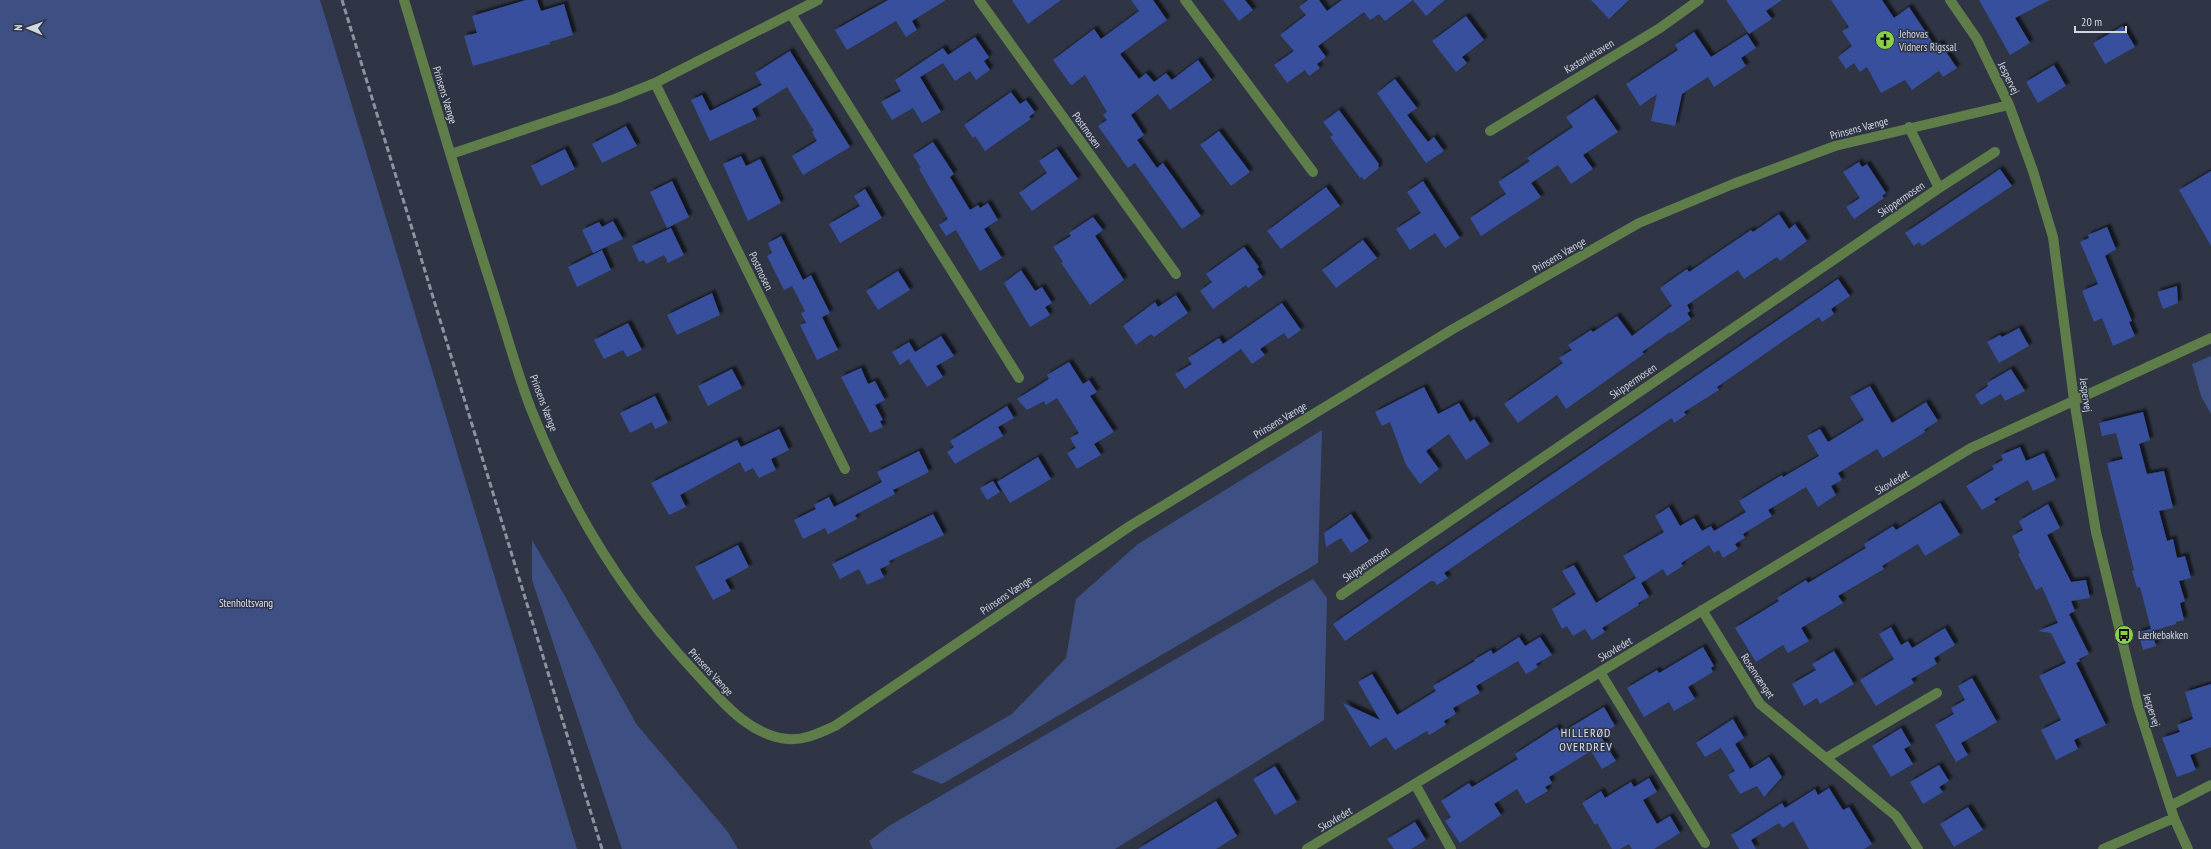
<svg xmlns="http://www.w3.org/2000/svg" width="2211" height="849" viewBox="0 0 2211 849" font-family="'PT Sans Narrow',sans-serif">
<defs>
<filter id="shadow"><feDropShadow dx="3.5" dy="-3.5" stdDeviation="1" flood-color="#0009"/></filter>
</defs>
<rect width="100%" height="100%" fill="#2f3544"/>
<path fill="#3e5083" d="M0,0h320l257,849h-577z
M2211,356v58l-10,-18 -9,-32z
M1322,430l-4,133 -376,221 -31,-12 101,-58 54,-56 10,-59 62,-55z
M532,540l26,44 79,141 91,107 10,17h-116l-90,-269z
M1313,579l14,19 -3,122 -209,129h-242l-4,-8 20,-15z"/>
<path fill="#374f9d" filter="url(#shadow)" d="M526,0h11l4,11 23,-7 9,31 -23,7v2l-77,22 -9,-30 13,-3 -5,-17z
M888,0h58l-34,21 5,9 -11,7 -10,-16 -49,29 -12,-20z
M1012,0h49l-33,24z
M1131,0h22l14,20 -47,34 19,25 7,-6 8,9 12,-9 6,7 26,-20 14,20 -42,30 -12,-16 -27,21 13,20 -7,5 20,28 6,-5 38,53 -19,13 -47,-66 -7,5 -30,-42 9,-6 -4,-5 4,-3 -22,-37 -13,10 -2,-1 -17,-24 41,-31 7,10 38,-28z
M1223,0h22l8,10 -14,11z
M1308,0h11l8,11 15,-11h103l-19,16 -13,-16 -28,21 -6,-7 -9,6 -6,-8 -46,34 8,11 -9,7 3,4 -11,8 -4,-6 -18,13 -13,-18 20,-14 -14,-16 26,-20 -7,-8z
M1591,0h38l-20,19z
M1726,0h56l-16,11 6,8 -23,15z
M1831,0h51l12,18 15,-11 26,39 5,-3 17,25 -14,9 -4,-6 -27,19 -7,-10 -24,13 -14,-26 -7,5 -6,-9 -8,6 -8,-12 14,-11 -10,-15 7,-4z
M1979,0h71l-35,18 15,25 -20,12z
M1466,16l18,24 -22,17 5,6 -11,9 -24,-31z
M2123,26l12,21 -30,17 -12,-21z
M1694,32l17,25 36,-23 9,14 -15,10 5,8 -32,21 -6,-10 -26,17 -7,32 -24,-5 6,-27 -17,12 -14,-22 52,-34 -3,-5z
M975,37l14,20 -5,4 6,9 -14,10 -6,-9 -15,10 -12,-18 -23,14 21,35 -19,11 -9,-15 -21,12 -11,-18 20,-11 -6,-11 48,-32 5,7z
M790,51l60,96 -47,28 -11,-19 25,-15 -5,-9 2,-1 -27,-44 -35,22 5,10 -47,22 -19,-41 11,-5 8,16 52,-26 -7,-12z
M2054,65l12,21 -28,17 -12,-21z
M1395,79l22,29 -10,7 21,27 6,-5 10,14 -18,12 -49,-70z
M1011,92l9,12 6,-4 9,12 -6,5 2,2 -46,32 -10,-15 -2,2 -9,-13z
M1594,98l24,34 -35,23 10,14 -22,15 -13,-19 -27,18 10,14 -60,39 -11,-18 36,-24 -8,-12 32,-21 -3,-3 46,-31 -7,-10z
M1339,110l40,54 -1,2 1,2 -15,12 -2,-3 -2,1 -30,-41 3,-2 -10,-13z
M626,126l11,20 -35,17 -10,-19z
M1219,131l31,41 -19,14 -31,-41z
M933,142l21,32 -4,3 20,33 8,-5 2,3 8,-5 10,17 -14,9 18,29 -22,13 -24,-41 -10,6 -7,-11 9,-6 -29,-50 2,-1 -8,-13z
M565,149l10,20 -34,17 -10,-20z
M1057,149l21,30 -46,32 -13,-18 28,-20 -8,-12z
M741,156l5,10 14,-7 21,44 -33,18 -25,-57z
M1859,162l3,5 5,-3 19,29 -4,3 2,2 -30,21 -8,-12 14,-9 -17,-26z
M2000,169l12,17 -90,60 -3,-4 -5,4 -9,-13z
M2211,171v75l-32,-56z
M672,181l17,36 -22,11 -17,-36z
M1423,181l37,57 -15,10 -10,-15 -25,17 -14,-21 25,-16 -14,-21z
M1326,187l14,19 -59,43 -14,-18z
M865,189l17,29 -42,25 -11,-19 31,-18 -6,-10z
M1779,214l10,15 6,-5 12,17 -27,20 -3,-4 -33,22 -6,-9 -51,35 3,6 -3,2 4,6 -20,14 -1,-1 -28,20 2,2 -78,55 -9,-14 -39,28 -14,-19 59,-41 -4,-5 13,-8 -4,-5 23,-15 2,2 24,-16 15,20 40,-30 -12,-18 27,-19 2,3 62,-42 2,2z
M1093,217l10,13 -8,6 29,44 -34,25 -29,-42 2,-1 -10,-15 18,-11 -2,-3z
M613,221l10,18 -30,14 -11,-23 17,-8 3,5z
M2107,227l9,22 -11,7 27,65 -3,1 6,14 -22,10 -11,-28 -8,4 -12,-31 16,-7 -18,-42 9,-4 -1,-3z
M671,228l13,27 -16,8 -4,-8 -18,9 -2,-4 -5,2 -7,-16z
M781,236l22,44 8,-5 19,38 -8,4 16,33 -21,10 -17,-35 6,-2 -5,-10 4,-2 -13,-25 -8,4 -17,-34 5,-3 -4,-10z
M1363,240l14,18 -41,30 -14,-18z
M1244,247l15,20 -2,2 6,8 -15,11 -2,-3 -33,24 -13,-18 12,-9 -6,-8z
M602,250l9,20 -34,17 -9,-20z
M1021,270l14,21 7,-4 10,16 -7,4 5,8 -20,12 -26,-44z
M898,271l12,19 -32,20 -12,-19z
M1838,279l12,17 -19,13 3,5 -12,8 -3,-5 -27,18 -75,52 2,3 -35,22 2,3 -12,8 -2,-5 -14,9 -214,146 4,5 -11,7 -3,-4h-3l-86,60 -12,-17z
M2177,286l1,17 -15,6 -6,-17z
M712,293l8,22 -43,20 -10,-20z
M1176,295l12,18 -34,24 -3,-3 -15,11 -13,-19 32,-24 3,5z
M1282,303l19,27 -13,9 -4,-6 -24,16 5,6 -13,9 -11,-15 -56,40 -10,-15 17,-10 -4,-6 31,-20 4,6z
M628,323l14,27 -15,7 -4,-7 -19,9 -10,-19z
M2019,328l10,18 -30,17 -12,-21 13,-7 2,2z
M941,336l13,20 -18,10 7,11 -16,10 -18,-28 -9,6 -8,-13 17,-10 6,10z
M1069,362l14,22 6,-4 8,12 -7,4 24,36 -20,12 7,11 -24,14 -10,-16 9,-5 -6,-10 9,-5 -22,-35 -11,7 -2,-4 -17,9 -10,-11 32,-20 -2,-4z
M861,368l7,16 7,-3 10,19 -10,5 8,15 -3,1 3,6 -13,6 -29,-56z
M732,369l10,19 -34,18 -10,-20z
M2011,369l14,22 -20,10 -4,-7 -20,11 -6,-10 13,-9 -1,-3z
M1870,386l22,37 34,-21 12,19 -14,9 1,2 -42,26 -6,-9 -39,24 4,7 -11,6 5,9 -18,12 -12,-20 -38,23 4,6 -29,18 2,4 -10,6 3,5 -15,9 -4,-8 -5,3 -5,-8 -28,18 2,3 -16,10 -4,-7 -22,14 8,14 -11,6 1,2 -37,23 3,4 -13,8 -7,-11 -12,7 -6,-10 -5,3 -10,-20 24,-15 -14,-23 12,-6 22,38 40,-25 -13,-22 41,-24 -9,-16 14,-9 11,19 14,-8 8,13 9,-5 3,5 32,-19 -7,-11 43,-26 1,2 36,-21 -12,-20 13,-7 8,13 36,-22 -14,-23z
M1424,387l14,27 21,-11 11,19 4,-3 16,25 -24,16 -17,-26 -23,17 13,18 -19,15 -14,-19 -16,-43 -8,4 -7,-14z
M655,396l13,27 -13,6 -3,-7 -22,11 -10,-20z
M1007,406l7,12 -16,9 5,9 -48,28 -8,-12 7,-5 -4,-6z
M2143,412l7,28 -11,4 8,30 17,-3 9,37 -14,3 8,30 6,-2 4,19 8,-2 6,22 -12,3 6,20 -5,2 4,17 -8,2v2l-24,7 4,15 -13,4 -5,-18 13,-3 -11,-42 -3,1 -5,-17 2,-1 -27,-107 16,-4 -7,-26 -14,3 -3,-13z
M779,429l10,21 -18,9 5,11 -17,8 -6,-10 -8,4 -5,-10 -60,33 6,12 -17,8 -18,-32 86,-43 4,7z
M2020,447l6,14 18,-8 12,27 -23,11 -5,-11 -34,19 2,3 -14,8 -16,-24 28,-17 -2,-3 11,-6 -2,-5z
M919,451l10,21 -36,18 2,4 -40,21 2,4 -29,15 -3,-6 -22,11 -9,-19 22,-11 -2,-4 15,-8 5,10 33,-17 15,-8 -5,-10z
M1038,457l13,22 -41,24 -13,-21z
M993,481l7,11 -13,8 -7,-12z
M1940,503l20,32 -35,21 -7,-12 -36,22 2,3 -46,27 5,7 -42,25 8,13 -21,12 -5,-8 -27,17 -21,-34 44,-27 -2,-3 29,-18 2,3 58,-35 -2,-4 29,-18 3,4z
M2048,504l12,24 -13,7 24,47 15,-2 4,18 -19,3 4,10 -6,3 20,40 -10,5 1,2 -4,2 30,62 -32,15 4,9 -22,11 -15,-30 20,-10 -22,-44 27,-13 -15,-30 -13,-2 20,-8 -16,-36 -6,3 -18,-36 2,-1 -8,-17 11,-6 -4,-9z
M933,514l11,21 -55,26 1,3 -10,5 4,8 -17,8 -8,-16 -19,10 -8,-15z
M1351,514l18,27 -18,12 -10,-15 -15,9 -2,-14z
M738,545l11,22 -24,13 6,11 -18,9 -18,-33z
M1891,627l10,18 7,-4 4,7 33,-20 10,17 -21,13 3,6 -26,15 3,4 -38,23 -16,-26 34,-21 -15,-25z
M1519,637l6,9 15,-9 12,18 -16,9 2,3 -12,7 -8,-13 -42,25 4,7 -27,15 3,6 -12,7 2,4 -17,10 -2,-4 -32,19 -9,-13 -16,10 -27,-44 37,17 -22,-38 14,-8 25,41 39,-24 -3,-5 42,-25 -1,-1 17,-10 2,4z
M1703,647l11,19 -3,2 2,4 -25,15 7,12 -21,12 -5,-9 -25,15 -17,-29 30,-18 2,3z
M1834,651l20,33 -34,20 -3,-6 -13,8 -12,-22 24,-14 -4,-6z
M1972,678l25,44 -36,21 7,12 -12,7 -21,-37 19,-11 -3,-6 14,-8 -7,-14z
M2211,684v63l-21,8 6,15 -19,7 -15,-39 18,-6 -3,-7 16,-6 -8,-27z
M1604,707l11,19 -15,9 16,26 -14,8 -11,-18 -42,26 3,6 -7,4 3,4 -22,13 -9,-15 -23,15 7,11 -41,28 -15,-22 6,-4 -10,-16 28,-18 3,4 46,-28 -3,-5 42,-27 4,6z
M1733,719l11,19 -9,6 15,25 19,-12 13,20 -18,20 -7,-11 -17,8 -12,-19 7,-4 -14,-23 -16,9 -9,-14z
M1901,728l10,17 -7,4 9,15 -22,13 -19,-31z
M1939,765l10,16 -10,6 4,5 -20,12 -13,-22z
M1275,766l22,36 -22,13 -22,-36z
M1649,778l8,14 -14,8 14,24 13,-8 10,17 -26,16h-22l-3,-5 -9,5h-8l-15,-26 -2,2 -13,-22 19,-12 4,7 26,-16 3,5z
M1829,788l14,22 6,-3 23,37 -8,5h-55l-16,-28 -10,7 -4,-5 -28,17 5,9h-17l-8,-14 51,-32 3,5 30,-19 3,6z
M1216,801l21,35 -21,13h-78z
M1968,807l15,23 -29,17 -14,-23z
M1415,822l11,18 -15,9h-17l-7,-10z"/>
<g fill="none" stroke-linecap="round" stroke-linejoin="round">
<path stroke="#5e7d48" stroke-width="10" d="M404,0c29,96 57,192 88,288 13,40 24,82 39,121 38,97 92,186 163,262 26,28 53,64 94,68 16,2 33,-7 47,-13l295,-200 323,-197 186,-106 94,-39 102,-38 174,-41
M979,0l197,274
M1185,0l128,172
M1950,0l27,39 32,66 24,66 20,66 21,163 22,132 42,174 36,112 14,31
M791,14l228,364
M655,83l190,386
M1490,131l170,-103 39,-28
M451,154l164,-55 40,-16 163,-83
M1939,188l56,-36
M1341,595l598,-407 -30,-61
M1702,610l58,94 136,112 22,33
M1600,672l105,171
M1826,758l111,-65
M1415,784l36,65
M2170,806l41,-21
M1307,849l664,-401 240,-110
M2103,849l71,-31"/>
<path stroke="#8e939f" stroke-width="3" stroke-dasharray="6 3" stroke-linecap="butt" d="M342,0l260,849"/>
</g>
<defs>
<g id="church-disc" transform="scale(1)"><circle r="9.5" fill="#88cf49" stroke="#2f3544"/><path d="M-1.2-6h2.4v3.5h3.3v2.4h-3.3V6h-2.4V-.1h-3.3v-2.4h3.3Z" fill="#111"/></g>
<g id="bus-disc" transform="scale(1)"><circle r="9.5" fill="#88cf49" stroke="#2f3544"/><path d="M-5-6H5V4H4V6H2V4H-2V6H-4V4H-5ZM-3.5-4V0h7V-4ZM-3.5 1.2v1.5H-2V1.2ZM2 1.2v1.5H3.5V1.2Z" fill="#111"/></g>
</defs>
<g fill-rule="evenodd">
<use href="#church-disc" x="1885" y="40"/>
<use href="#bus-disc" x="2124" y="635"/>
</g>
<g text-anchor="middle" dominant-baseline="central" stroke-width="3" stroke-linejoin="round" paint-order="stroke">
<g font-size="11" fill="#d2d6e0" stroke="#2f3544" text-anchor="start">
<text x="1899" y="34">Jehovas<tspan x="1899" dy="13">Vidners Rigssal</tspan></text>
<text x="2138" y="635">Lærkebakken</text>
</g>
<g font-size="11" fill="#d2d6e0" stroke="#2f3544">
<text transform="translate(1589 56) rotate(-31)">Kastaniehaven</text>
<text transform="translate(2009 78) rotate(64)">Jespervej</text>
<text transform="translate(445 95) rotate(73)">Prinsens Vænge</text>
<text transform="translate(1859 128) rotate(-15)">Prinsens Vænge</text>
<text transform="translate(1087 130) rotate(54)">Postmosen</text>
<text transform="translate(1901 199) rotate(-34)">Skippermosen</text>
<text transform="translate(1559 255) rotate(-30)">Prinsens Vænge</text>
<text transform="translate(761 271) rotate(64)">Postmosen</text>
<text transform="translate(1633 381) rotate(-34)">Skippermosen</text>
<text transform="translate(2086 395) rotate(82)">Jespervej</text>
<text transform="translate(544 403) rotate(69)">Prinsens Vænge</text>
<text transform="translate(1280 420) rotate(-31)">Prinsens Vænge</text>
<text transform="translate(1892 482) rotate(-31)">Skovledet</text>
<text transform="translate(1366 564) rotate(-34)">Skippermosen</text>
<text transform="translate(1006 595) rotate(-34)">Prinsens Vænge</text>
<text transform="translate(1615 649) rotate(-31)">Skovledet</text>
<text transform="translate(711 672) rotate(47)">Prinsens Vænge</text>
<text transform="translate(1758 676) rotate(56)">Rosenvænget</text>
<text transform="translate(2152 710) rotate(73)">Jespervej</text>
<text transform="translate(1335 819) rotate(-31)">Skovledet</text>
</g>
<g font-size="11" fill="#d9e2f8" stroke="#2f3544">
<text x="246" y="603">Stenholtsvang</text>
</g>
<g font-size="12" letter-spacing="1" fill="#d8e1f5" stroke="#2f3544">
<text x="1586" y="732">HILLERØD<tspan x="1586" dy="14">OVERDREV</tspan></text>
</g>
</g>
<g transform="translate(28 28) rotate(272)" stroke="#2f3544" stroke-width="3" paint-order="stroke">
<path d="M0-3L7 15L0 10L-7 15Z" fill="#d2d6e0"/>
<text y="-6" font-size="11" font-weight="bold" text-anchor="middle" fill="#d2d6e0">N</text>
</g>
<path d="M2075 26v6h51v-6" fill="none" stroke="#d2d6e0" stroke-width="2"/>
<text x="2081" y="26" font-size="12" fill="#d2d6e0" stroke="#2f3544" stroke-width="3" paint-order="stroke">20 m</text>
</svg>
